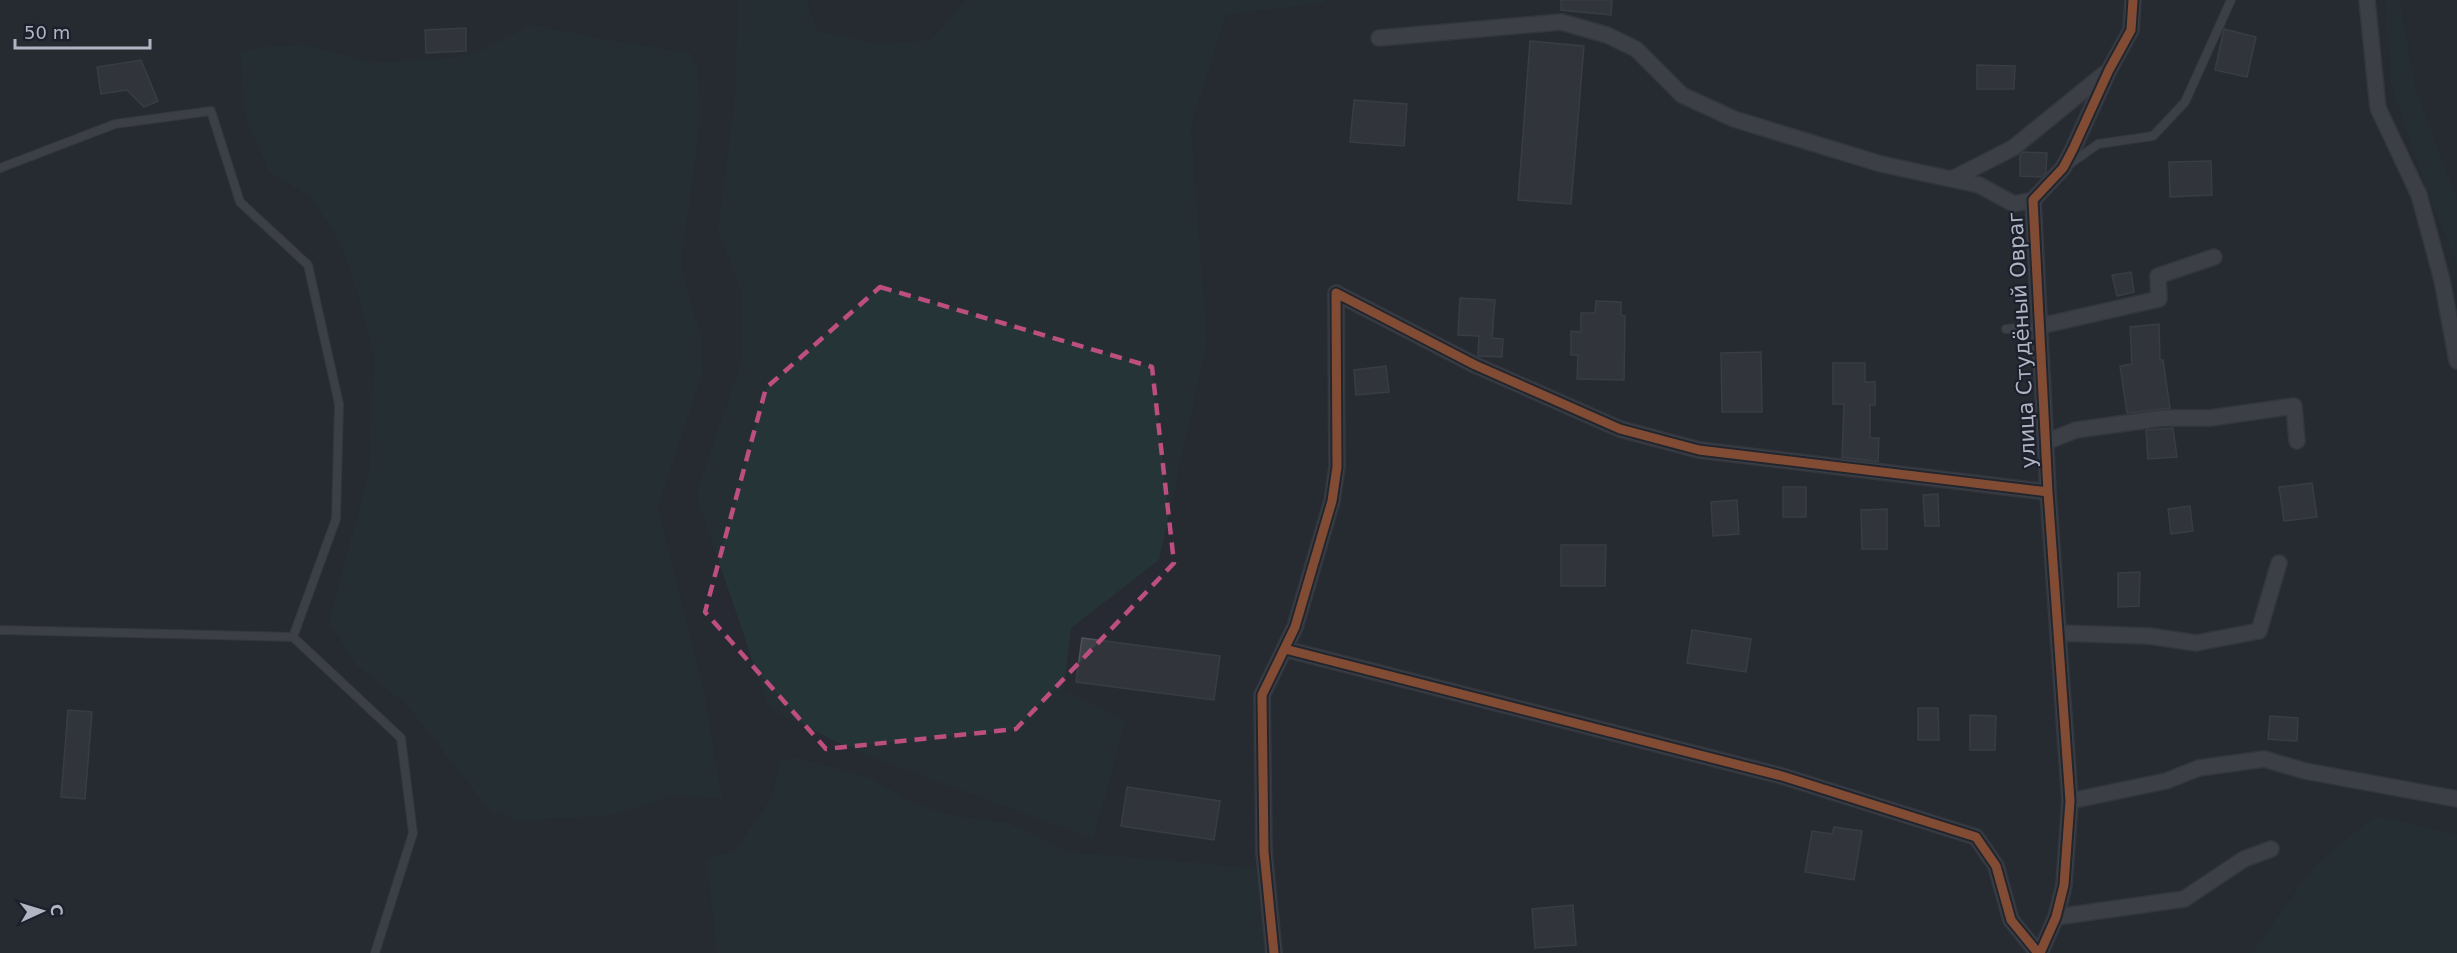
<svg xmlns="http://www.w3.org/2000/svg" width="2457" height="953" viewBox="0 0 2457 953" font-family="'DejaVu Sans',sans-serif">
<rect width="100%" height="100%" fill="#272a32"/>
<path fill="#253437" d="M737,0h69l12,31 58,13 55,-4 34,-40h361l-1,3 -99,12 -35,111 16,216 -48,218 -88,68 -7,62 61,30 -31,119 -232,-85 -93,-45 -73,-214 45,-133v-72l-23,-60 18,-141z
M2385,0h14l18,93 40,107v65l-32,-79 -34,-102z
M532,24l66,14 92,15 8,16 3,46 -20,152 20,70 2,35 -45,135 45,180 19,112 -45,-4 -63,20 -94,6 -30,-10 -84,-107 -50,-39 -27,-43 40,-151 5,-116 -21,-77 -15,-39 -28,-43 -40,-23 -25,-56 -5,-65 23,-5 41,-3 67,19 85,-6 26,-7z
M798,758l72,20 45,26 37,11 57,8 62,29 185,16 11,61v24h-550l-11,-94 29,-9 35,-50 11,-40z
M2375,816l82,18v119h-205l61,-86z"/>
<path fill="#3e4148" stroke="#4f5259" stroke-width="1.5" d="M1561,0h51l-1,15 -50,-5z
M466,28v23l-40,2 -1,-23z
M2224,29l32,8 -9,40 -32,-7z
M1530,41l54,5 -13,158 -53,-4z
M141,60l17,41 -14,6 -17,-17 -26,4 -4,-27z
M1977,65l38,1 -1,23h-37z
M1354,100l53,4 -3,42 -54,-4z
M2023,152l24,1 -1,19 -4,5 -22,-1v-21z
M2211,161l1,34 -42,2 -1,-35z
M2131,272l3,20 -17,4 -5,-21z
M1460,298l35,2 -3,38 11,1 -1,18 -24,-1 1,-20 -21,-1z
M1596,301l25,1v13l4,1 -1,64 -47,-1 1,-24h-7v-24l10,1v-19h14z
M2159,324l1,36h3l7,48 -43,5 -7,-47 12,-2 -2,-37z
M1761,352l1,60h-40l-1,-59z
M1833,363h32v19h10v23h-5v33h9l-1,24 -36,-5 2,-53h-11z
M1386,366l3,26 -33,3 -2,-25z
M2173,428l4,29 -29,2 -2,-29z
M2312,483l5,34 -33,4 -5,-34z
M1783,487h23v30h-23z
M1938,494l1,32h-14l-2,-31z
M1737,500l2,34 -26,2 -2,-34z
M2190,506l3,25 -22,3 -3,-25z
M1887,509v40h-25l-1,-39z
M1561,545h45l-1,41h-44z
M2140,572l-1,34 -21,1v-34z
M1692,630l59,9 -5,33 -59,-9z
M1082,638l138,18 -6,44 -138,-18z
M1918,708h20l1,32h-21z
M68,710l24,2 -7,87 -24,-2z
M1970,715l26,1 -1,34h-25z
M2270,716l28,2 -1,23 -29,-2z
M1127,787l93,14 -6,39 -93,-14z
M1834,827l28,4 -8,49 -49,-8 7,-41 20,3z
M1573,905l3,40 -41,3 -3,-39z"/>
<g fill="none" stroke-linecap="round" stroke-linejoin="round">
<g stroke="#43454b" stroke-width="10">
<path id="service" d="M2067,166l31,-22 55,-8 32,-34 46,-102
M0,168l115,-44 96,-13 29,91 68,63 31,139 -3,115 -43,118 108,101 12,95 -38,120
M2006,329l34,-3
M0,630l293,7"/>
</g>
<g stroke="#43454b" stroke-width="18">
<path id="minor" d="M2367,0l11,108 41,87 23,85 15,81
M1379,38l182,-16 46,13 29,14 46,46 52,24 147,45 98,21 35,19 19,-4
M1954,178l59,-30 91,-74
M2040,326l119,-27 -1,-23 56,-19
M2046,442l30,-12 87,-12h47l84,-12 3,35
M2059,633l90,3 47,7 63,-12 20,-68
M1285,649l497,127 194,61 20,29 15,54 27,33
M2070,801l96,-20 33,-13 65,-9 41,12 152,28
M2056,917l128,-18 60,-40 27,-10
M1274,953l-10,-101 -2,-157 33,-68 37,-126 5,-34 -1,-174 139,72 145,64 79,21 349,42
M2040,953l16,-36 8,-32 6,-84 -22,-309 -15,-292 30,-32 10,-19 36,-79 22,-40 2,-30"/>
</g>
<use href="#service" stroke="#575960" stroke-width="8"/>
<use href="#minor" stroke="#575960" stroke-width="15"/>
<g stroke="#1b202c" stroke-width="13">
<path id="cycleway" d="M1285,649l497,127 194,61 20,29 15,54 27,33
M1274,953l-10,-101 -2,-157 33,-68 37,-126 5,-34 -1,-174 139,72 145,64 79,21 349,42
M2040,953l16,-36 8,-32 6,-84 -22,-309 -15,-292 30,-32 10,-19 36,-79 22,-40 2,-30"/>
</g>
<use href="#cycleway" stroke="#f07635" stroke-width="9"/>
</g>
<path d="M0 0H2457V953H0ZM880,287l272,80 22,196 -158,166 -190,20 -121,-137 61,-224z" fill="#272a32" fill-opacity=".55" fill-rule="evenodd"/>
<path fill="none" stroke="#bc4f7f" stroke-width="4.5" stroke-dasharray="12 8" stroke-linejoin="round" d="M880,287l272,80 22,196 -158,166 -190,20 -121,-137 61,-224z"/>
<g text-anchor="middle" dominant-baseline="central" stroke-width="4.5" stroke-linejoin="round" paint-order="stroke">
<g font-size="21" fill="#b1b5c3" stroke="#1b202c">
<text transform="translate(2022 340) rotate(-93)">улица Студёный Овраг</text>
</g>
</g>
<g transform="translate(42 911) rotate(86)" stroke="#1b202c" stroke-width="4.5" paint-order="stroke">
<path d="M0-4.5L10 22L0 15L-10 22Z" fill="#b1b5c3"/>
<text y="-9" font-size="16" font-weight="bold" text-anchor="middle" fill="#b1b5c3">С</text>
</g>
<path d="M15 39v9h135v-9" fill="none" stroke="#b1b5c3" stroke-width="3"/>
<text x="24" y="39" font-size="18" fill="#b1b5c3" stroke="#1b202c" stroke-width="4.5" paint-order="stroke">50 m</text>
</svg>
